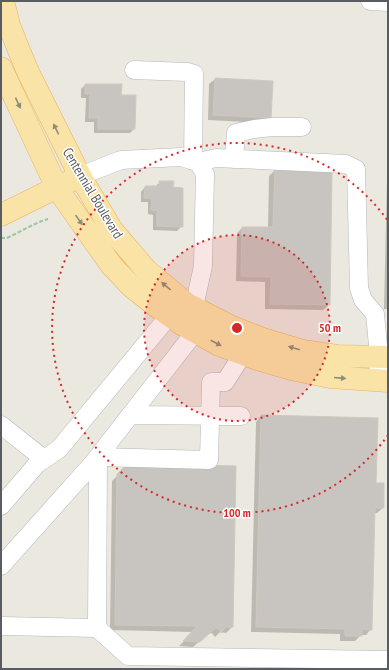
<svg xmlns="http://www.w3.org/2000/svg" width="389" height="670" viewBox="0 0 389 670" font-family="'PT Sans Narrow',sans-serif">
<rect width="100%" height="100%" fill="#ebe8e0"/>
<path fill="#fbeed5" d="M388,252v85l-2,1z"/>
<path fill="#0003" d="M215,79l57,3 -2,35 -5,6 -57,-3 1,-36z
M85,85l35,11 14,33 -4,4h-36v-11h-9l1,-24h-5v-9z
M388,134v175h-4z
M275,170l56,1 -2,134 -6,5 -58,-1v-27l-29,-1 1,-48 5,-5h26l1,-52z
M160,182l12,6 10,38 -5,5 -24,-1v-15l-5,-1v-12h-7v-10l4,-5 11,-1z
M261,416l114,68 8,24 -6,5h-3l-3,116 -5,6h-5l-6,6h-15v-7l-89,-2 5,-210z
M235,467l-3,160 -6,6 -6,-1 -5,5 -3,-4 -4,1 -15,13 -14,-1 14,-14 -83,-2 2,-149 11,-11z"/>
<path fill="#c8c5c0" stroke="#cfc9bf" d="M215,78l58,3 -2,37 -58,-3z
M85,84h37l-1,11h15l-1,34h-37v-11h-9l1,-24h-5z
M275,169l57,2 -2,134 -60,-1 1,-27 -30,-1 1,-49h31z
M159,181h15l-1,6 10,1v39l-26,-1v-15l-6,-1 1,-12h-8l1,-12h15z
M261,415l117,3 -2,65h8v25h-9l-3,122 -10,-1v7h-17v-7l-89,-2z
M128,463l108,3 -3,161h-7l-5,6 -3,-5 -4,1 -14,13 -17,-1 14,-15 -82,-1 2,-151z"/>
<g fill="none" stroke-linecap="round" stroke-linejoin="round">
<g stroke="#b3b7bb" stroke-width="19">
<path id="minor" d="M370,1l18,1
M134,70l53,2 7,2 -1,87
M234,159l2,-26 18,-4 18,-2h30
M198,162l18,-4 130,6 10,5 3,119 4,12 12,14 4,42 -1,25
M80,176l41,-16 60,-3 17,5 7,12 -2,92 -9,41
M130,415l111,1
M1,425l43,34
M1,506l36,-42 22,-15 110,-133
M1,566l92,-103 102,-131
M1,626l96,2 1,-171 111,3 2,-78h14l18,-28
M97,628l31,28 260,4"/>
</g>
<g stroke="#e8b25c" stroke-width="23">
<path id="major" d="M3,1l6,24 9,23 10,24 52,104 32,54 34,40 41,34 45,23 31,12 40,12 34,5 51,1
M1,68l56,120 54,77 21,22 24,19 27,19 36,20 38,14 34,10 39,8 58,4
M1,215l69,-34"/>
</g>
<path stroke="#99c5a0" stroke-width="2" stroke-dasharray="4 2" stroke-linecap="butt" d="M1,238h6l32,-16 9,-3"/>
<use href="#minor" stroke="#fff" stroke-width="18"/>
<use href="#major" stroke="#fae3a7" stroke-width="22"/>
</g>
<defs><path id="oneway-solid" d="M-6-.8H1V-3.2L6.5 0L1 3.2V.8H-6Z"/></defs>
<g fill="#918c7a">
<use href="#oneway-solid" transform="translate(18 103) rotate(65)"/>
<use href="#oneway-solid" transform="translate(56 129) rotate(-116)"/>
<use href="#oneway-solid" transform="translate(79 220) rotate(55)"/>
<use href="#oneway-solid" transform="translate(166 286) rotate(-140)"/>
<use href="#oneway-solid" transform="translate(216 343) rotate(27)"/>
<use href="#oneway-solid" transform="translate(294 348) rotate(-164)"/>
<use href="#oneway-solid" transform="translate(340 378) rotate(5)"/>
</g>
<circle cx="237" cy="328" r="93" fill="#d62828" fill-opacity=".12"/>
<g fill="none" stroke="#d62828" stroke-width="2" stroke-dasharray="2 4">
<circle cx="237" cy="328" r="93"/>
<path d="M388 435A185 185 0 1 1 388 221"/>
</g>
<g text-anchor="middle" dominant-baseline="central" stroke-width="3" stroke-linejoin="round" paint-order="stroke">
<g font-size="14" fill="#595d61" stroke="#fff">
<text transform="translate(93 193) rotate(59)">Centennial Boulevard</text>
</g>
</g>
<circle cx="237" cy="328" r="6" fill="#d62828" stroke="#fff" stroke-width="2"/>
<g font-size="12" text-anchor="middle" font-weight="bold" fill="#d62828" stroke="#fff" stroke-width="3" stroke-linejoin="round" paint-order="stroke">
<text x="330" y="332">50 m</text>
<text x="237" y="517">100 m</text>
</g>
<rect width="389" height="670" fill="none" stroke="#595d61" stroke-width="4"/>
</svg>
